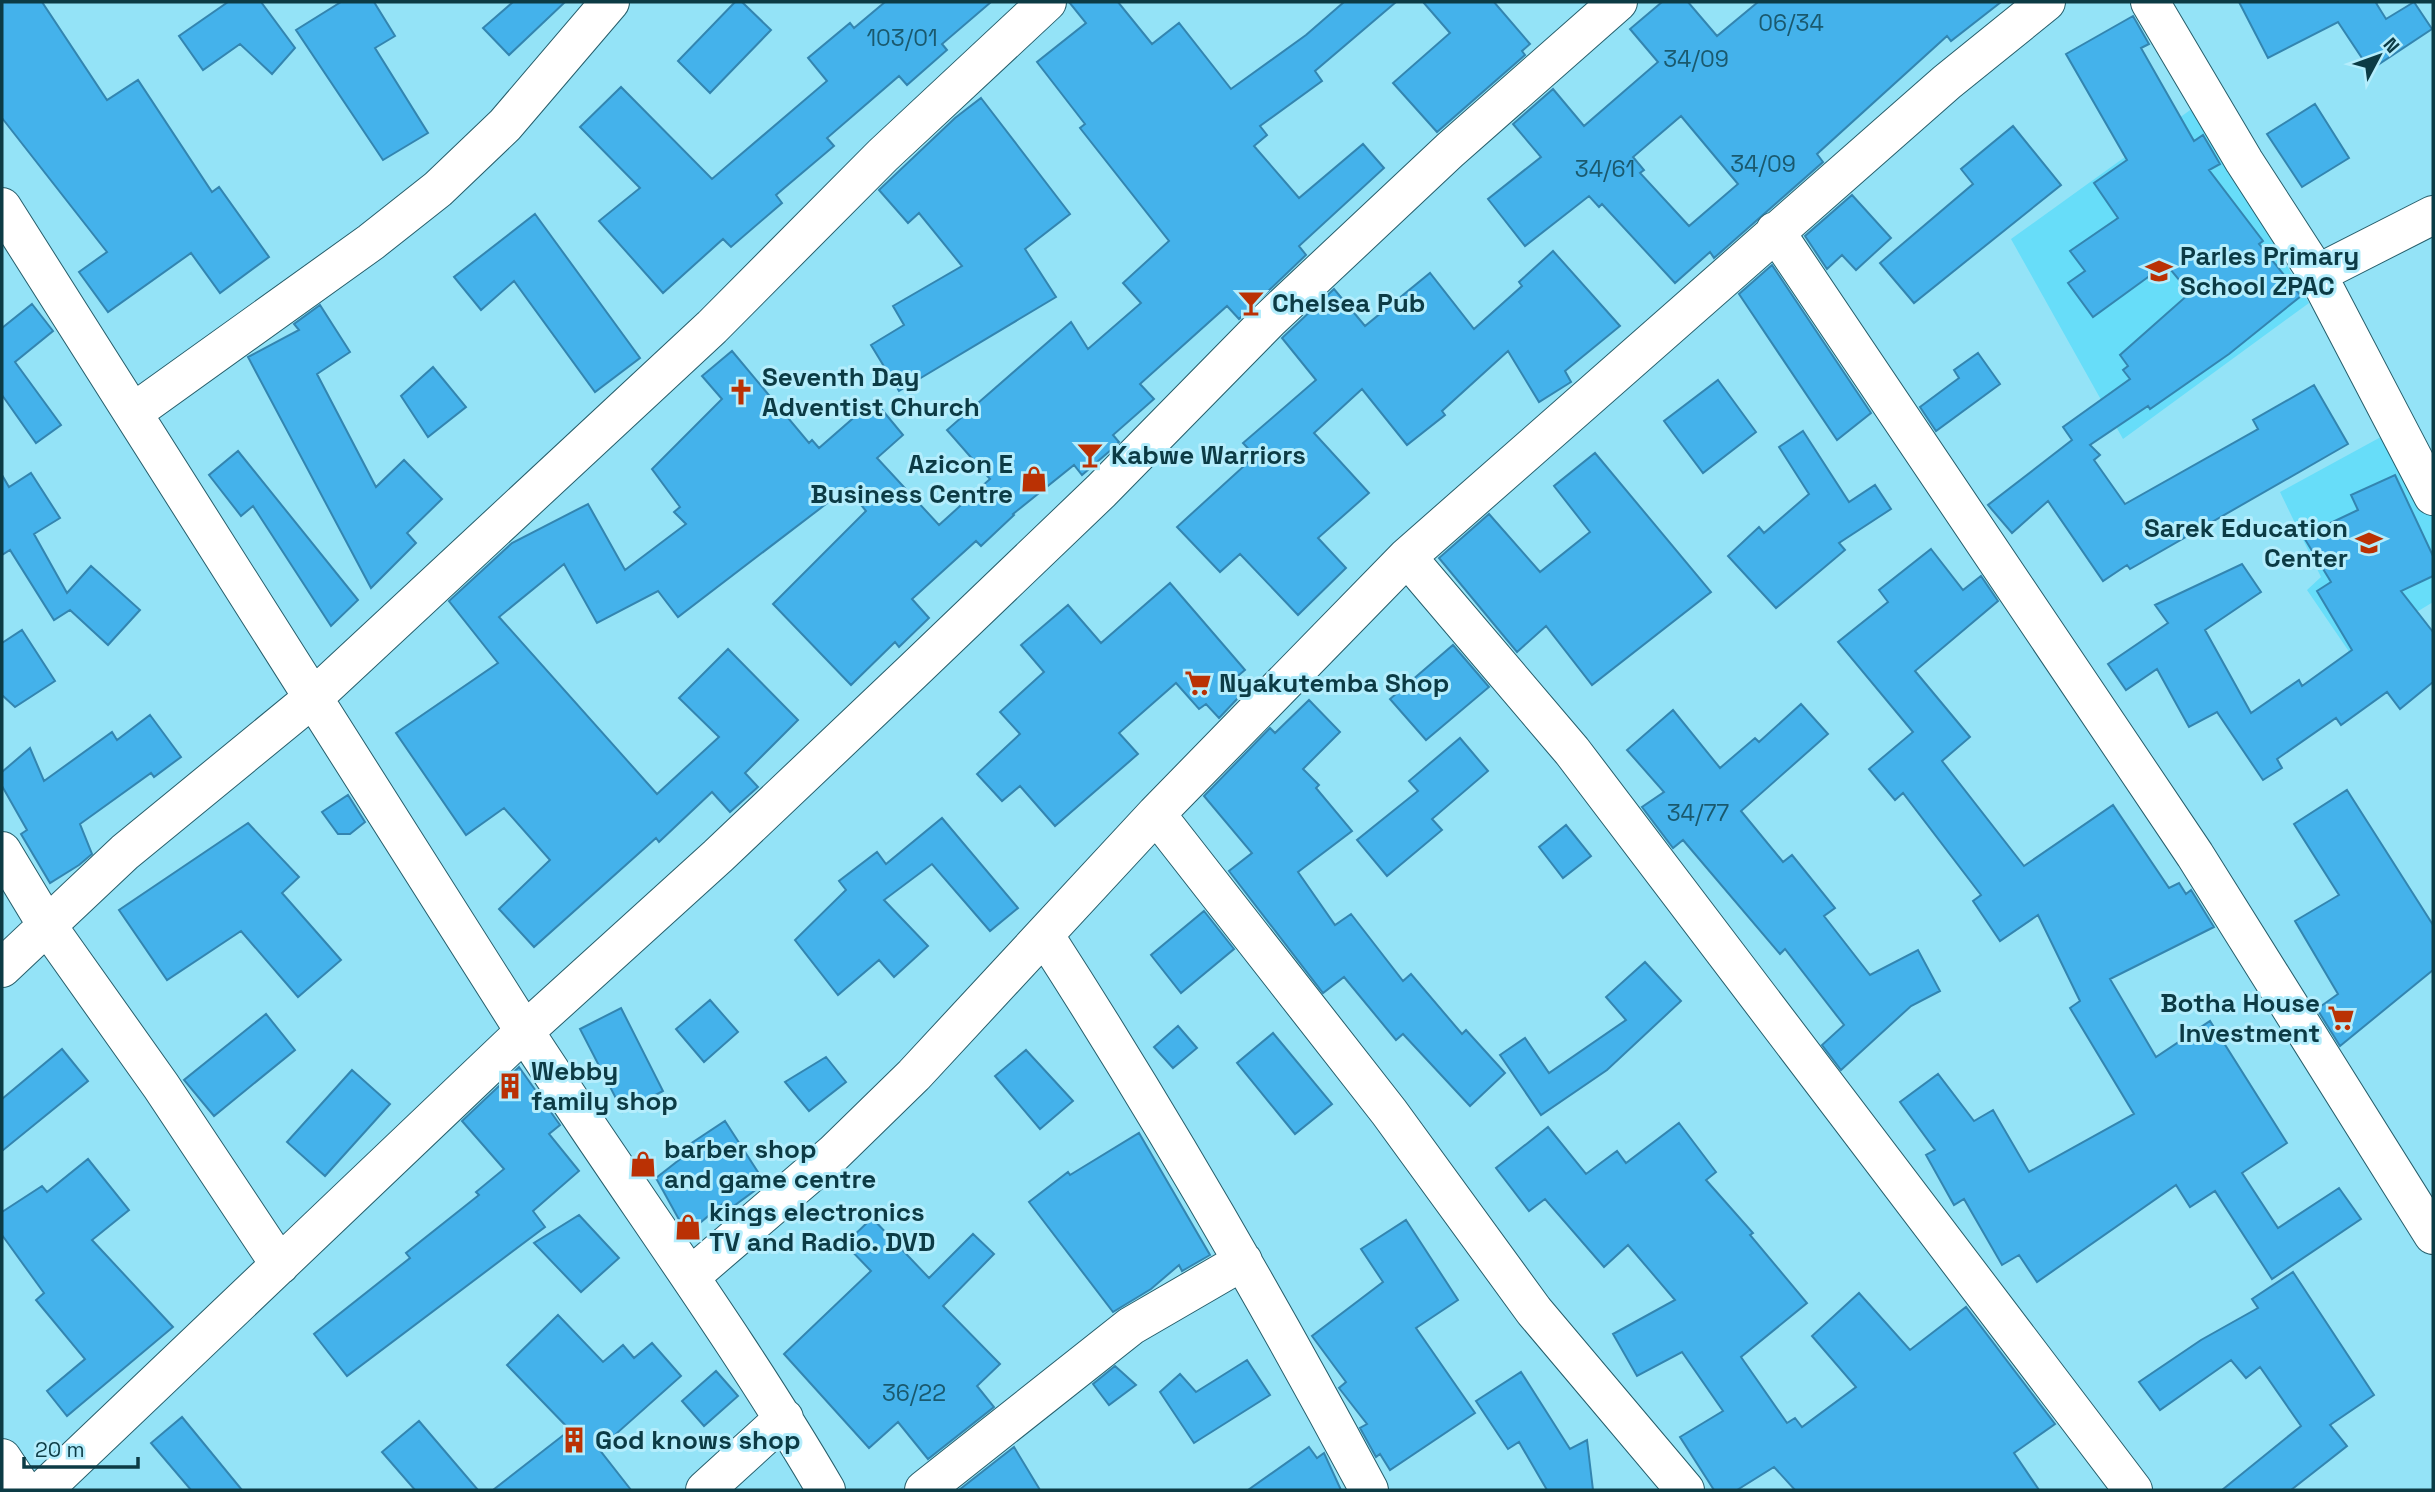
<svg xmlns="http://www.w3.org/2000/svg" width="2435" height="1492" viewBox="0 0 2435 1492" font-family="'Space Grotesk',sans-serif">
<rect width="100%" height="100%" fill="#94e3f7"/>
<path fill="#67ddf9" d="M2193,108l116,195 -186,136 -112,-200z
M2390,432l43,76v94l-83,51 -43,-63 14,-13 -41,-85z"/>
<path fill="#44b2eb" stroke="#3385b0" stroke-width="2" fill-rule="evenodd" d="M2,2h40l65,98 31,-20 74,112 7,-5 50,70 -49,36 -29,-40 -83,59 -29,-40 28,-20 -105,-134z
M228,2h33l34,46 -23,26 -32,-30 -37,26 -24,-34z
M341,2h33l21,34 -20,12 53,85 -45,27 -87,-130z
M513,2h52l-56,53 -26,-27z
M735,2h7l29,28 -61,63 -32,-32z
M885,2h106l-49,42 5,6 -40,35 -8,-9 -72,62 7,8 -58,49 6,8 -51,44 -8,-8 -60,54 -64,-72 41,-33 -60,-61 41,-40 91,92 115,-98 -19,-23 42,-35 4,5z
M1069,2h49l34,42 27,-21 52,66 75,-54 38,-33h52l-81,69 7,10 -62,45 7,9 -13,11 45,52 64,-54 21,24 -85,78 7,9 -67,64 -12,-13 -87,78 14,15 -41,36 6,7 -7,7 -30,26 -8,-10 -61,49 1,1 -33,31 -5,-5 -64,58 17,19 -30,29 -4,-5 -44,43 -78,-81 93,-93 -19,-23 -169,129 -20,-26 -61,32 -33,-59 -65,53 158,177 62,-57 -40,-39 49,-49 70,71 -53,53 13,14 -28,25 -18,-20 -53,50 -3,-4 -122,109 -35,-38 51,-49 -46,-52 -38,27 -70,-102 102,-70 -49,-62 63,-58 76,-39 37,66 61,-46 -12,-12 6,-5 -28,-38 70,-70 -20,-23 30,-25 77,92 3,-3 7,8 55,-48 29,35 -26,23 62,67 51,-46 -43,-49 124,-108 17,27 53,-46 -18,-20 46,-42 -89,-113 5,-4 -48,-62 49,-39z
M1423,2h71l36,42 -8,7 3,4 -88,77 -44,-49 57,-50z
M1662,2h26l29,34 41,-34h243l-50,39 -4,-5 -130,118 6,8 -109,96 -4,-6 -35,31 -73,-79 -3,3 -10,-11 -64,50 -37,-47 53,-42 -28,-33 40,-35 31,37 74,-64 -28,-33zM1681,116l57,68 -49,42 -49,-53 4,-3 -11,-13z
M2239,2h139l-2,1 10,16 28,-17 18,27 -62,41 -32,-48 -70,36z
M2133,16l16,28 -8,4 53,93 9,-6 17,29 -11,6 54,71 -4,3 42,52 -72,58 -79,55 -2,-3 -58,39 10,10 -6,5 31,44 133,-75 -5,-9 61,-35 34,59 -218,125 -3,-4 -24,16 -55,-80 -36,32 -24,-28 84,-65 -9,-13 67,-48 -7,-9 5,-4 -8,-11 70,-62 -24,-29 -73,53 -25,-34 17,-12 -15,-20 48,-33 -24,-35 33,-23 -61,-106z
M981,98l89,116 -45,35 31,48 -157,94 -28,-46 33,-20 -11,-19 69,-40 -43,-53 -11,10 -29,-33 76,-72z
M2315,104l34,54 -47,29 -35,-53z
M2013,126l48,59 -147,118 -34,-40 93,-79 -12,-15z
M1852,195l39,43 -35,32 -14,-15 -15,14 -22,-33z
M535,214l105,144 -45,34 -81,-111 -33,29 -27,-33z
M1553,251l67,75 -55,45 6,11 -32,20 -31,-51 -66,60 3,4 -38,30 -45,-56 -48,44 55,60 -51,45 28,30 -48,47 -58,-61 -20,18 -43,-45 78,-71 -12,-13 73,-63 -34,-42 52,-49 31,37 65,-53 44,56 48,-43 -3,-4z
M1772,265l99,148 -34,27 -98,-146z
M32,304l21,27 -38,31 46,63 -25,18 -34,-48v-67z
M320,305l30,47 -33,22 59,113 28,-27 38,39 -35,34 9,10 -45,45 -123,-231 51,-27 -5,-6z
M1978,353l22,31 -64,47 -16,-24 39,-29 -5,-8z
M433,367l33,40 -38,30 -27,-41z
M1718,380l38,52 -53,41 -39,-52z
M1803,431l46,71 26,-17 16,24 -52,34 6,7 -69,58 -48,-52 31,-29 5,6 45,-39 -30,-47z
M238,451l120,149 -27,26 -78,-120 -12,10 -32,-41z
M1595,453l116,139 -119,93 -46,-59 -29,26 -78,-94 50,-44 51,58 50,-40 -36,-46z
M31,473l29,45 -26,16 33,59 24,-27 49,44 -32,35 -38,-35 -16,10 -44,-70 -8,5v-80l7,12z
M2395,475l38,81v20l-32,15 32,41v50l-33,27 -13,-17 -46,33 -5,-7 -59,41 5,9 -19,12 -46,-68 -28,15 -32,-58 -31,21 -18,-26 60,-41 -13,-18 87,-41 19,28 -56,38 46,83 48,-33 3,6 50,-36 -35,-59 14,-9 -28,-46 55,-26 -7,-15z
M1931,549l32,41 18,-14 17,25 -83,70 55,66 -28,24 82,105 89,-61 56,83 10,-5 7,11 5,-4 23,37 -104,52 46,78 54,-36 77,122 -45,30 36,55 61,-40 22,31 -89,60 -57,-88 -25,16 -14,-22 -139,97 -18,-27 -17,10 -38,-66 -10,6 -28,-50 9,-5 -35,-48 38,-28 36,47 19,-11 36,62 105,-58 -64,-106 10,-7 -42,-86 -38,26 -27,-40 8,-6 -78,-102 -8,7 -26,-31 44,-37 -75,-90 50,-40 -9,-12z
M1170,583l75,87 -18,15 12,12 -20,21 -13,-14 -7,5 -23,-26 -57,50 19,21 -83,72 -35,-40 -18,15 -25,-27 43,-40 -20,-22 44,-40 -23,-27 47,-40 33,38z
M22,630l33,51 -40,26 -13,-12v-52z
M1453,645l36,42 -63,53 -36,-41z
M1309,700l31,32 -37,37 16,16 -3,3 36,43 -54,41 37,53 16,-11 52,67 8,-7 51,60 4,-4 39,43 -35,33 -67,-72 -7,6 -52,-63 -21,16 -94,-122 23,-18 -48,-57 66,-68 5,5z
M1801,704l27,30 -87,77 42,51 9,-7 43,53 -11,8 46,59 48,-25 22,41 -29,15 -70,64 -19,-25 22,-20 -59,-76 -5,5 -97,-114 -10,8 -31,-41 22,-15 -37,-42 46,-40 47,58 35,-30 4,4z
M150,715l31,42 -27,20 -3,-4 -71,51 12,30 -13,11 -29,18 -29,-49 6,-4 -25,-44v-14l28,-24 14,33 68,-49 5,8z
M1460,738l28,33 -56,48 10,11 -55,46 -30,-36 61,-49 -9,-10z
M2347,790l86,135v45l-93,76 -23,-37 21,-15 -43,-73 44,-26 -45,-71z
M348,795l17,27 -15,12h-12l-16,-22z
M942,818l76,90 -28,23 -58,-67 -48,36 44,46 -34,31 -15,-17 -41,35 -43,-55 51,-50 -7,-9 38,-29 9,12z
M248,823l51,54 -17,16 59,67 -43,37 -57,-66 -74,49 -48,-70z
M1566,825l25,31 -28,22 -24,-31z
M1204,911l30,38 -53,44 -30,-38z
M1645,962l36,39 -74,69 -66,45 -41,-60 25,-17 24,35 77,-53 -20,-23z
M710,1000l28,32 -34,30 -28,-33z
M621,1008l42,83 -40,21 -43,-83z
M266,1014l29,36 -81,66 -30,-36z
M1178,1026l19,22 -24,20 -19,-21z
M1273,1033l59,71 -37,30 -58,-71z
M62,1049l26,32 -86,70v-52z
M1026,1050l47,51 -33,28 -45,-53z
M826,1057l20,25 -37,29 -24,-29z
M519,1067l41,58 -11,9 30,37 -46,40 12,16 -198,149 -33,-42 96,-76 -4,-5 73,-58 -3,-3 28,-23 -42,-48z
M352,1070l38,34 -65,72 -38,-34z
M725,1121l40,62 -34,25 -5,-7 -39,33 -31,-56 37,-29 -3,-5z
M1679,1123l37,49 -10,8 47,53 -3,2 57,68 -66,54 46,66 8,-5 7,9 54,-40 -44,-51 47,-43 51,57 56,-43 89,117 -41,29 25,37h-244l-21,-23 -37,23h-23l-34,-53 43,-26 -41,-59 -45,24 -24,-42 62,-34 -47,-55 -24,22 -59,-68 -16,12 -33,-43 52,-41 38,47 31,-23 9,12z
M1139,1133l71,122 -28,16 -3,-6 -28,24 -38,23 -84,-110 39,-30 2,3z
M88,1159l41,51 -37,30 81,87 -106,89 -20,-25 38,-32 -49,-59 8,-7 -42,-58v-23l40,-26 5,6z
M579,1215l40,43 -38,34 -47,-49z
M872,1218l57,60 44,-44 21,20 -51,52 57,58 -23,22 17,21 -66,52 -30,-37 -29,26 -85,-94 87,-83 -26,-27z
M1406,1220l52,80 -42,28 59,85 -85,57 -10,-16 -4,3 -16,-29 7,-4 -28,-36 7,-6 -34,-46 71,-54 -22,-33z
M2293,1272l81,123 -44,30 17,21 -56,44h-69l79,-64 -41,-59 -14,11 -15,-18 -71,50 -21,-28 62,-42 57,-32 -6,-9z
M558,1315l45,47 20,-17 11,13 18,-15 29,33 -82,73 32,41h-138l77,-60 -63,-65z
M1247,1360l23,35 -76,48 -34,-51 20,-18 16,18z
M1115,1366l21,19 -27,20 -16,-21z
M716,1371l22,25 -34,30 -22,-25z
M1521,1372l49,77 17,-9 6,50h-46l-28,-48 -11,7 -32,-48z
M182,1417l60,73h-51l-40,-47z
M419,1421l59,69h-63l-33,-38z
M1014,1447l26,43h-81z
M1309,1447l8,11 7,-5 17,37h-93z"/>
<g fill="none" stroke-linecap="round" stroke-linejoin="round">
<g stroke="#265e6b" stroke-width="40">
<path id="minor" d="M2150,2l94,159 73,113 116,222
M2,207c176,273 345,549 521,822 100,155 210,302 303,461
M1775,231l420,624 238,380
M2317,274l116,-59
M134,412l237,-170 67,-53 67,-64 105,-123
M1407,557l165,194 561,739
M1156,814l233,298 145,199 151,179
M2,851l44,73 115,162 119,179
M1045,936c116,180 223,365 324,554
M2,968l123,-116 189,-155 398,-370 171,-172 164,-153
M691,1276l142,-122 81,-79 242,-261 251,-257 540,-475 99,-80
M2,1458l21,32
M43,1490l482,-459 193,-175 194,-184 189,-181 168,-171 181,-170 168,-148
M705,1490l79,-72
M924,1490l207,-164 112,-65"/>
</g>
<use href="#minor" stroke="#fff" stroke-width="38"/>
</g>
<defs>
<g id="school-bare" transform="scale(2.1)"><path d="M0-5L7-2L0 1L-7-2ZM-4 1L0 2.5L4 1V4Q0 6-4 4Z" fill="#ba3104" stroke="#b4edfc" stroke-width="2.5" paint-order="stroke"/></g>
<g id="bar-bare" transform="scale(2.1)"><path d="M-6-5H6L.8 .8V4.5H3.5V6h-7V4.5H-.8V.8Z" fill="#ba3104" stroke="#b4edfc" stroke-width="2.5" paint-order="stroke"/></g>
<g id="church-bare" transform="scale(2.1)"><path d="M-1.2-6h2.4v3.5h3.3v2.4h-3.3V6h-2.4V-.1h-3.3v-2.4h3.3Z" fill="#ba3104" stroke="#b4edfc" stroke-width="2.5" paint-order="stroke"/></g>
<g id="shop-bare" transform="scale(2.1)"><path d="M-5-2.5h2.3a2.7 3.5 0 0 1 5.4 0H5L5.5 6h-11ZM-1.5-2.5h3a1.5 2.3 0 0 0-3 0Z" fill="#ba3104" stroke="#b4edfc" stroke-width="2.5" paint-order="stroke"/></g>
<g id="supermarket-bare" transform="scale(2.1)"><path d="M-6-5.5h2.5l.6 2H6L4.5 2H-2.5L-4.4-4H-6ZM-1.5 3.2a1.3 1.3 0 1 0 .1 0ZM3 3.2a1.3 1.3 0 1 0 .1 0Z" fill="#ba3104" stroke="#b4edfc" stroke-width="2.5" paint-order="stroke"/></g>
<g id="building-bare" transform="scale(2.1)"><path d="M-4-6H4V6H1V3H-1V6H-4ZM-2.5-4.3h1.7v1.8h-1.7ZM.8-4.3h1.7v1.8H.8ZM-2.5-1h1.7V.8h-1.7ZM.8-1h1.7V.8H.8Z" fill="#ba3104" stroke="#b4edfc" stroke-width="2.5" paint-order="stroke"/></g>
</defs>
<g fill-rule="evenodd">
<use href="#school-bare" x="2159" y="271"/>
<use href="#bar-bare" x="1251" y="303"/>
<use href="#church-bare" x="741" y="392"/>
<use href="#bar-bare" x="1090" y="455"/>
<use href="#shop-bare" x="1034" y="479"/>
<use href="#school-bare" x="2369" y="543"/>
<use href="#supermarket-bare" x="1198" y="683"/>
<use href="#supermarket-bare" x="2341" y="1018"/>
<use href="#building-bare" x="510" y="1086"/>
<use href="#shop-bare" x="643" y="1164"/>
<use href="#shop-bare" x="688" y="1227"/>
<use href="#building-bare" x="574" y="1440"/>
</g>
<g text-anchor="middle" dominant-baseline="central" stroke-width="6" stroke-linejoin="round" paint-order="stroke">
<g font-size="23" fill="#1a596e">
<text x="1791" y="23">06/34</text>
<text x="902" y="38">103/01</text>
<text x="1696" y="59">34/09</text>
<text x="1763" y="164">34/09</text>
<text x="1605" y="169">34/61</text>
<text x="1698" y="813">34/77</text>
<text x="914" y="1393">36/22</text>
</g>
<g font-size="26" font-weight="bold" fill="#0c3b45" stroke="#b4edfc" text-anchor="start">
<text x="2180" y="256">Parles Primary<tspan x="2180" dy="30">School ZPAC</tspan></text>
<text x="1272" y="303">Chelsea Pub</text>
<text x="762" y="377">Seventh Day<tspan x="762" dy="30">Adventist Church</tspan></text>
<text x="1111" y="455">Kabwe Warriors</text>
<text x="1013" y="464" text-anchor="end">Azicon E<tspan x="1013" dy="30">Business Centre</tspan></text>
<text x="2348" y="528" text-anchor="end">Sarek Education<tspan x="2348" dy="30">Center</tspan></text>
<text x="1219" y="683">Nyakutemba Shop</text>
<text x="2320" y="1003" text-anchor="end">Botha House<tspan x="2320" dy="30">Investment</tspan></text>
<text x="531" y="1071">Webby<tspan x="531" dy="30">family shop</tspan></text>
<text x="664" y="1149">barber shop<tspan x="664" dy="30">and game centre</tspan></text>
<text x="709" y="1212">kings electronics<tspan x="709" dy="30">TV and Radio. DVD</tspan></text>
<text x="595" y="1440">God knows shop</text>
</g>
</g>
<rect width="2435" height="1492" fill="none" stroke="#0c3b45" stroke-width="7"/>
<g transform="translate(2379 56) rotate(49)" stroke="#b4edfc" stroke-width="5" paint-order="stroke">
<path d="M0-5L12 26L0 18L-12 26Z" fill="#0c3b45"/>
<text y="-10" font-size="19" font-weight="bold" text-anchor="middle" fill="#0c3b45">N</text>
</g>
<path d="M24 1457v10h114v-10" fill="none" stroke="#0c3b45" stroke-width="3.5"/>
<text x="35" y="1457" font-size="21" fill="#0c3b45" stroke="#b4edfc" stroke-width="5" paint-order="stroke">20 m</text>
</svg>
